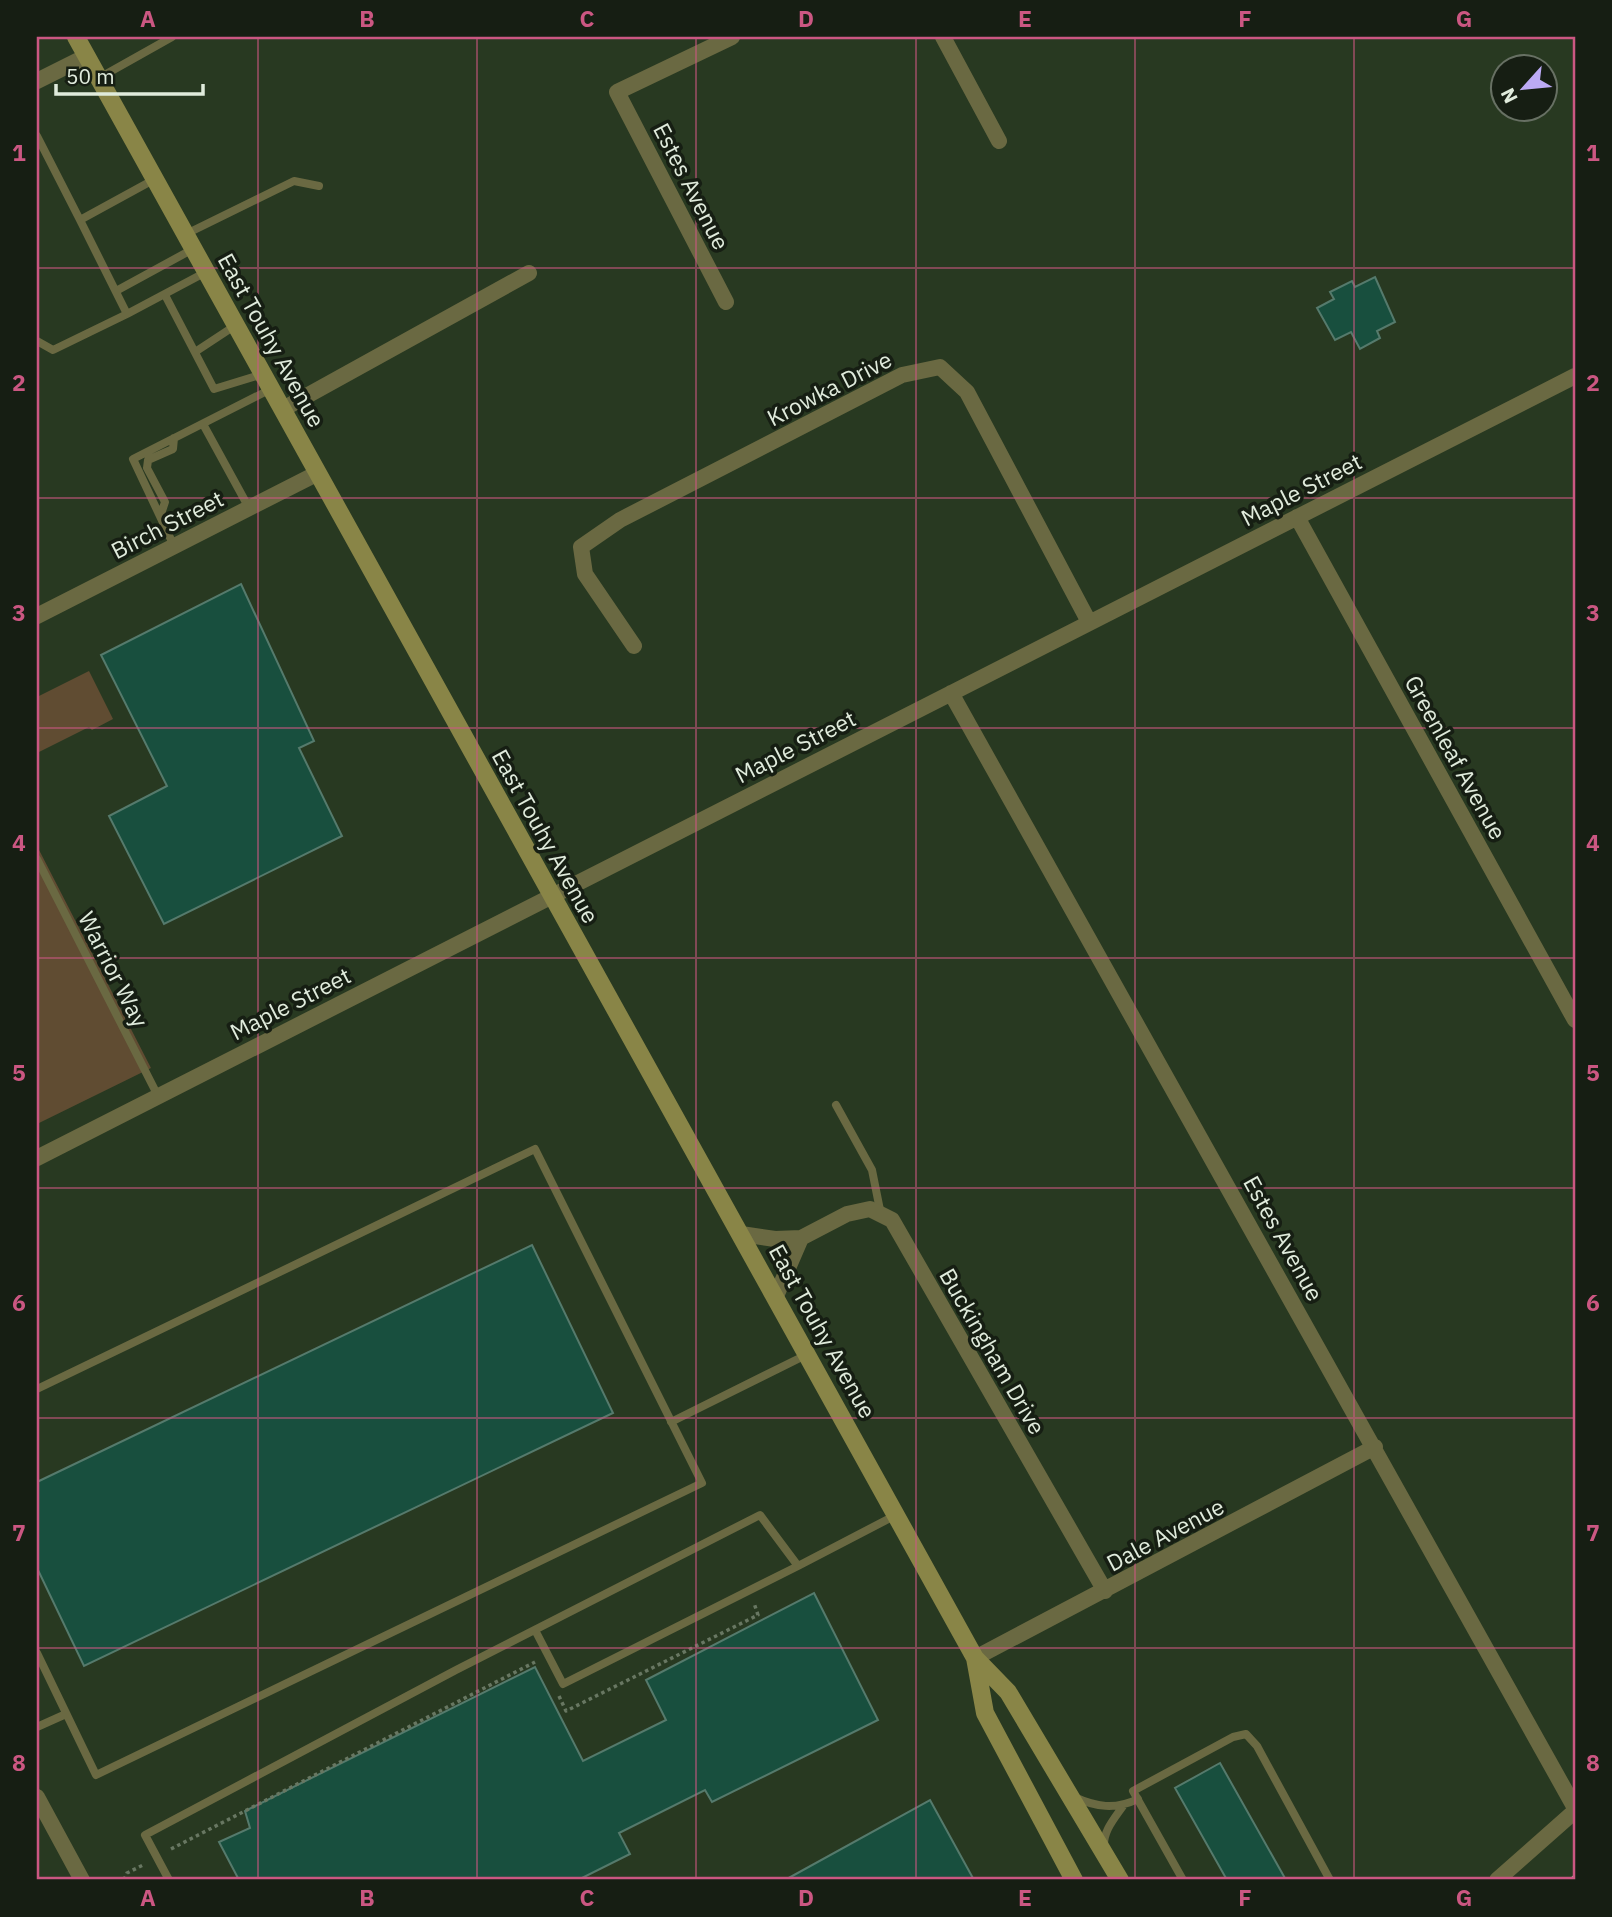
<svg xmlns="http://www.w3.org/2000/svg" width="1612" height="1917" viewBox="0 0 1612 1917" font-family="'IBM Plex Sans',sans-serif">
<rect width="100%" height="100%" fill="#283921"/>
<path fill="#604c32" d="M89,671l24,48 -21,11 -3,-3 -52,26v-56z
M37,846l114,222 -114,56z"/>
<path fill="#184f3e" stroke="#557a6c" stroke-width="2" d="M1375,277l20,45 -18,9 3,7 -20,11 -9,-17 -16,8 -18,-32 17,-9 -4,-7 22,-11 3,6z
M241,584l73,157 -15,7 43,88 -178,88 -55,-108 58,-30 -66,-131z
M532,1245l81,168 -529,253 -47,-98v-86z
M814,1593l64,127 -166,82 -7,-12 -86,43 11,21 -52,26h-339l-20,-38 31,-14 -5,-17 290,-144 48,94 83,-41 -20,-40z
M1220,1763l66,117h-59l-52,-92z
M930,1800l44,80h-189z"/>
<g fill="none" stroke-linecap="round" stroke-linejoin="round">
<path stroke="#687762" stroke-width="3.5" stroke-dasharray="3.5 3.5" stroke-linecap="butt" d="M559,1696l7,15 192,-96 -4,-12
M171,1849l364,-187
M124,1880l3,-7 16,-8"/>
<path stroke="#6a6942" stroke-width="8" d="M99,78l73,-41
M37,136l43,84
M155,179l-75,41 47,94 79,-42
M186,234l108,-53 25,5
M116,291l77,-42
M165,295l49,94 49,-15
M37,341l16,9 74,-36
M195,352l41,-27
M203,424l46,84
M161,514l4,-12 -18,-34 1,-8 25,-11 1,-11
M174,546l-41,-87 138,-70
M37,859l121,237
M836,1105l36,65 9,45
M37,1389l498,-240 167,334 -606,292 -59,-122
M671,1422l137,-68
M535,1630l28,54 235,-118
M37,1727l29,-13
M1074,1797c22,10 41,13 64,2
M1104,1847c-1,-16 10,-28 19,-41
M169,1880l-24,-45 311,-165 304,-155 38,51 98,-51
M1183,1880l-50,-89 100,-54 13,-3 11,12 73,134"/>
<path stroke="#6a6942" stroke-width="16" d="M943,37l56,104
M37,81l50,-25
M726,302l-109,-210 115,-55
M283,409l246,-136
M1297,517l278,503
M37,616l281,-143
M634,646l-49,-72 -4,-27 39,-27 282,-145 38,-8 27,25 122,230
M951,693l624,1115
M37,1158l1538,-782
M741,1234l34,5 26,-1 46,-24 23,-5 22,11 213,371
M776,1296l25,-58
M975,1658l400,-211
M37,1797l45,83
M1497,1880l78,-69"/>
<path stroke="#898547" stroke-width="18" d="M76,37l899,1621 33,34 112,188
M975,1658l10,55 89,167"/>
<g stroke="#a4b19f" stroke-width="8">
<path id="rail" d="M1574,1880l1,-1"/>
</g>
<use href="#rail" stroke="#161e13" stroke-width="5" stroke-dasharray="16" stroke-linecap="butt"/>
</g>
<path fill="none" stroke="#cb5782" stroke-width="2" stroke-opacity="0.55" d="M258,37v1843M477,37v1843M696,37v1843M916,37v1843M1135,37v1843M1354,37v1843M37,268h1538M37,498h1538M37,728h1538M37,958h1538M37,1188h1538M37,1418h1538M37,1648h1538"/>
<g text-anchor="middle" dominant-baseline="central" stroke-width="7" stroke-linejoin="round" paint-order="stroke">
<g font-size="23" fill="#e0ebdc" stroke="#161e13">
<text transform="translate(692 186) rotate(63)">Estes Avenue</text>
<text transform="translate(272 340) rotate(61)">East Touhy Avenue</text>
<text transform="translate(829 388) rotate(-27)">Krowka Drive</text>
<text transform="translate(1301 489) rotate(-27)">Maple Street</text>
<text transform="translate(167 524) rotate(-27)">Birch Street</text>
<text transform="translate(795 746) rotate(-27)">Maple Street</text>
<text transform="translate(1456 757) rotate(61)">Greenleaf Avenue</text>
<text transform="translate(546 836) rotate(61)">East Touhy Avenue</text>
<text transform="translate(114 969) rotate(63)">Warrior Way</text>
<text transform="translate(290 1003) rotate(-27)">Maple Street</text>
<text transform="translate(1284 1238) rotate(61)">Estes Avenue</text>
<text transform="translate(823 1331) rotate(61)">East Touhy Avenue</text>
<text transform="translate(993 1351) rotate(60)">Buckingham Drive</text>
<text transform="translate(1165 1534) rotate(-28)">Dale Avenue</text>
</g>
</g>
<rect width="1612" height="1917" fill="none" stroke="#161e13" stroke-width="77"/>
<g transform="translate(1524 88) rotate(243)"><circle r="33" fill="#161e13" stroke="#677063" stroke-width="2"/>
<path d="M0-5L12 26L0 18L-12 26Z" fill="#bcaaf5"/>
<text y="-10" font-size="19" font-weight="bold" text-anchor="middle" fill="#e0ebdc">N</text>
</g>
<path d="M56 84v10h147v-10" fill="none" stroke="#e0ebdc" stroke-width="3.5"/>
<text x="66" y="84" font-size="21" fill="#e0ebdc" stroke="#161e13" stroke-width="5" paint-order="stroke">50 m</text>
<rect x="38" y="38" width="1536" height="1840" fill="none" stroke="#cb5782" stroke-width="2.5"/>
<g font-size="23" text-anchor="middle" font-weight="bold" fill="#cb5782">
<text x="148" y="27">A</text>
<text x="367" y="27">B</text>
<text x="587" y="27">C</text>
<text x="806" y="27">D</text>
<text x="1025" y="27">E</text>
<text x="1245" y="27">F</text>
<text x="1464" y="27">G</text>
<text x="19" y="161">1</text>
<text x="1593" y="161">1</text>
<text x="19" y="391">2</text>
<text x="1593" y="391">2</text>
<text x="19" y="621">3</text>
<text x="1593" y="621">3</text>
<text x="19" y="851">4</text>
<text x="1593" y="851">4</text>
<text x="19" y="1081">5</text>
<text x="1593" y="1081">5</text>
<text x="19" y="1311">6</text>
<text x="1593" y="1311">6</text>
<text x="19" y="1541">7</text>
<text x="1593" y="1541">7</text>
<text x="19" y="1771">8</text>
<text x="1593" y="1771">8</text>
<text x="148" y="1906">A</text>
<text x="367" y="1906">B</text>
<text x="587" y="1906">C</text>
<text x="806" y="1906">D</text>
<text x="1025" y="1906">E</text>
<text x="1245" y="1906">F</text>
<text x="1464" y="1906">G</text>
</g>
</svg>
